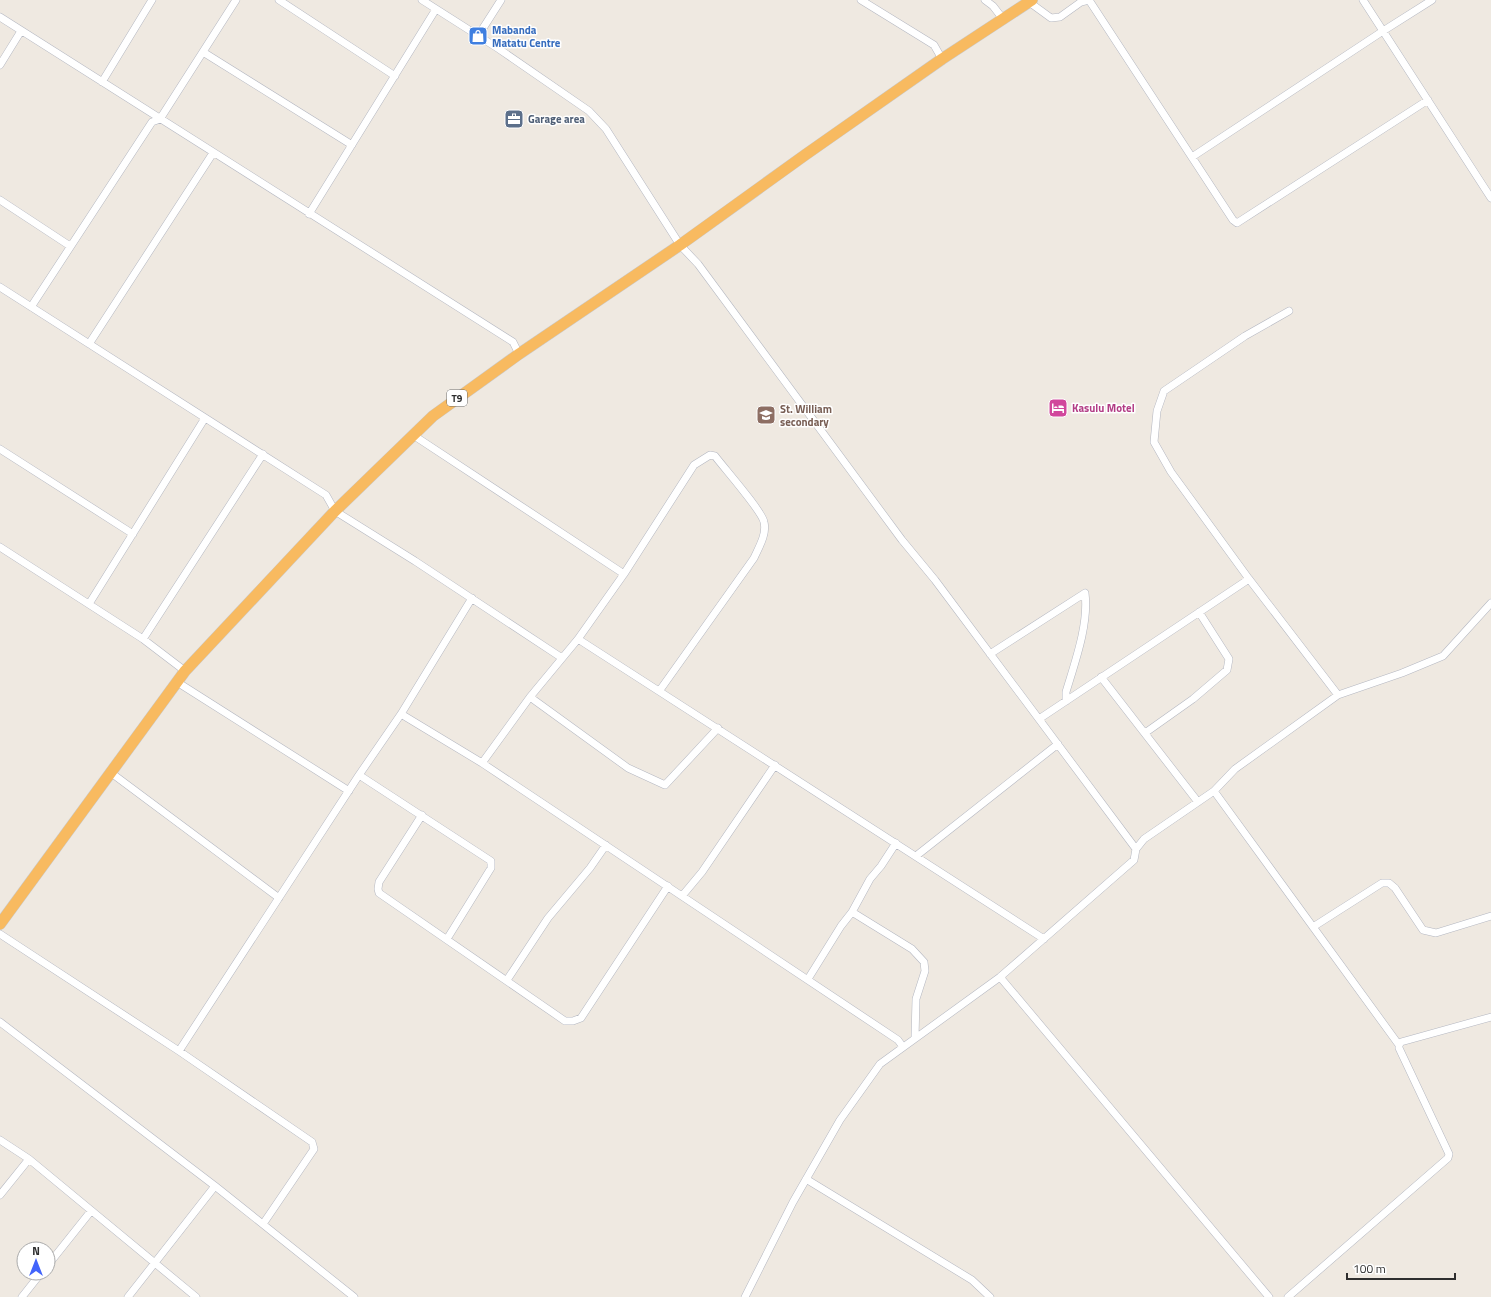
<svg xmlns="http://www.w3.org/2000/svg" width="1491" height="1297" viewBox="0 0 1491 1297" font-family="'Titillium Web',sans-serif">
<rect width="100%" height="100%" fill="#efe9e1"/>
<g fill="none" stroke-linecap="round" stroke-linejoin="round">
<g stroke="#b4b7c1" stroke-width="8">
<path id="minor" d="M279,0l116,76
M422,0l77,49 90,62 17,18 74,116 18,19 204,276 33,40 201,269 -2,11 -134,117 -120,87 -40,56 -47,82 -48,95
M861,0l73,45 8,14
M985,0l8,6 10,13
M1363,0l128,198
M1029,2l22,16 9,-1 21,-15 8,-2 144,220 4,3 191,-123
M0,17l513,325 6,12
M478,36l23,-36
M203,52l149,93
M0,65l21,-34
M102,82l50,-82
M1192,157l191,-126 49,-31
M0,200l70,46
M309,214l127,-205
M0,287l326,208 9,16 80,50 147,97
M31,307l121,-185 8,-3 76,-119
M1289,311l-44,25 -81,55 -7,20 -3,31 17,30 78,107 89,116
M89,344l124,-191
M413,435l211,139
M0,449l133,85
M0,547l143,92 42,32
M89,604l116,-186
M143,639l120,-185
M578,639l466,300
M990,654l95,-61c4,31 -10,69 -19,99v9
M1101,677l97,125
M177,682l172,109
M530,697l98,71 37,17 53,-57
M401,714l81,49 416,277 5,7
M1039,719l210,-140
M1145,733l48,-34 34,-29 2,-11 -30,-47
M482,763l48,-66 48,-58 46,-65 70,-109 16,-10 5,1c9,12 47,55 49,66 3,12 -5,25 -10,36l-94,132
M110,772l169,126
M359,775l132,86v7l-44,71
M1214,791l185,254
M422,815l-43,67 -1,7 1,4 186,128h8l8,-3 87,-132
M1136,849l8,-10 70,-48 21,-22 103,-74 64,-22 41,-17 48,-53
M916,856l142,-112
M682,896l20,-24 73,-107
M852,912l60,37 12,13 1,9 -9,28 -1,39
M1313,927l69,-44h7l6,5 28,42 13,3 55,-17
M0,934l179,117 133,91 2,7 -51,75
M1000,977l269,320
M808,979l33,-53 11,-14 18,-33 11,-13 15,-23
M507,980l41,-62 42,-50 16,-23
M0,1022l215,164 139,111
M179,1051l180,-276 42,-61 71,-116
M0,1140l29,19 167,138
M806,1179l166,101 18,17
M0,1195l29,-36
M48,1265l43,-54
M22,1297l19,-24
M128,1297l87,-111
M1288,1297l160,-139 1,-4 -50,-106v-3l2,-3 90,-25"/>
</g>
<g stroke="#c9c9c9" stroke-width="12">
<path id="trunk" d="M0,924l185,-253 150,-160 98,-95 86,-62 161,-109 125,-90 137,-96 90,-59"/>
</g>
<use href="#minor" stroke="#fff" stroke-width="7"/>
<use href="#trunk" stroke="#f8ba60" stroke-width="11"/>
</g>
<defs>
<g id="shop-square" transform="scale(1)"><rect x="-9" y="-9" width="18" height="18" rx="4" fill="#3f7fe0" stroke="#fff"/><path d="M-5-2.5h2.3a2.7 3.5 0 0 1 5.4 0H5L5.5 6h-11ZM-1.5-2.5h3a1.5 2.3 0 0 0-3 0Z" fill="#fff"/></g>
<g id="office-square" transform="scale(1)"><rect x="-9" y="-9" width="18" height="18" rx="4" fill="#5c6f8a" stroke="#fff"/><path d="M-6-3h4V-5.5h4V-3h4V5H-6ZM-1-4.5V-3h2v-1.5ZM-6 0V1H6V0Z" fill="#fff"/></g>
<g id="hotel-square" transform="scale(1)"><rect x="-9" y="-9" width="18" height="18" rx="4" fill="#d1479c" stroke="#fff"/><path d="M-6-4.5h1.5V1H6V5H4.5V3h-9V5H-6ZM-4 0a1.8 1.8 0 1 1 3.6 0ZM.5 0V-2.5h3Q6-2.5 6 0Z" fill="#fff"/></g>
<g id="school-square" transform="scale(1)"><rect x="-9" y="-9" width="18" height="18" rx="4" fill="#8d6e63" stroke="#fff"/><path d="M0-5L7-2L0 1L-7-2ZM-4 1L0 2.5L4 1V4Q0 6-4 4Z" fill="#fff"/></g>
</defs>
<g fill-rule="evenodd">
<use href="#shop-square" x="478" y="36"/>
<use href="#office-square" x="514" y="119"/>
<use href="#hotel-square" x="1058" y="408"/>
<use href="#school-square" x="766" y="415"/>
</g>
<g text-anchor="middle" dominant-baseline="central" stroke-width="3" stroke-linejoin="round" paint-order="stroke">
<rect fill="#fff" stroke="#6d6d6d" stroke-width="1" x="447" y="390" width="20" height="16" rx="3"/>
<g font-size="10" font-weight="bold" fill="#2e2e2e">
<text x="457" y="398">T9</text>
</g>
<g font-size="11" font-weight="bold" fill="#366cbe" stroke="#fff" text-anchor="start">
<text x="492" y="30">Mabanda<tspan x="492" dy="13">Matatu Centre</tspan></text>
</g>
<g font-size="11" font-weight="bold" fill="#4e5e75" stroke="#fff" text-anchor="start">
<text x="528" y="119">Garage area</text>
</g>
<g font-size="11" font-weight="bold" fill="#b23c85" stroke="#fff" text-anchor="start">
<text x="1072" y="408">Kasulu Motel</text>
</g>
<g font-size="11" font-weight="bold" fill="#785e54" stroke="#fff" text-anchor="start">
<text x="780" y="409">St. William<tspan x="780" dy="13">secondary</tspan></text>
</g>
</g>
<g transform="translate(36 1261)"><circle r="19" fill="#ffffff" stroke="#ababab"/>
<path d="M0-3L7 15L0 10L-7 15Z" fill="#4264fb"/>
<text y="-6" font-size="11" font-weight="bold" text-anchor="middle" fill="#2e2e2e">N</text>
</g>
<path d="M1347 1273v6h108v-6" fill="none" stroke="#2e2e2e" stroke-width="2"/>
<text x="1353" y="1273" font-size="12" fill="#2e2e2e" stroke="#ffffff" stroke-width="3" paint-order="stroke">100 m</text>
</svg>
